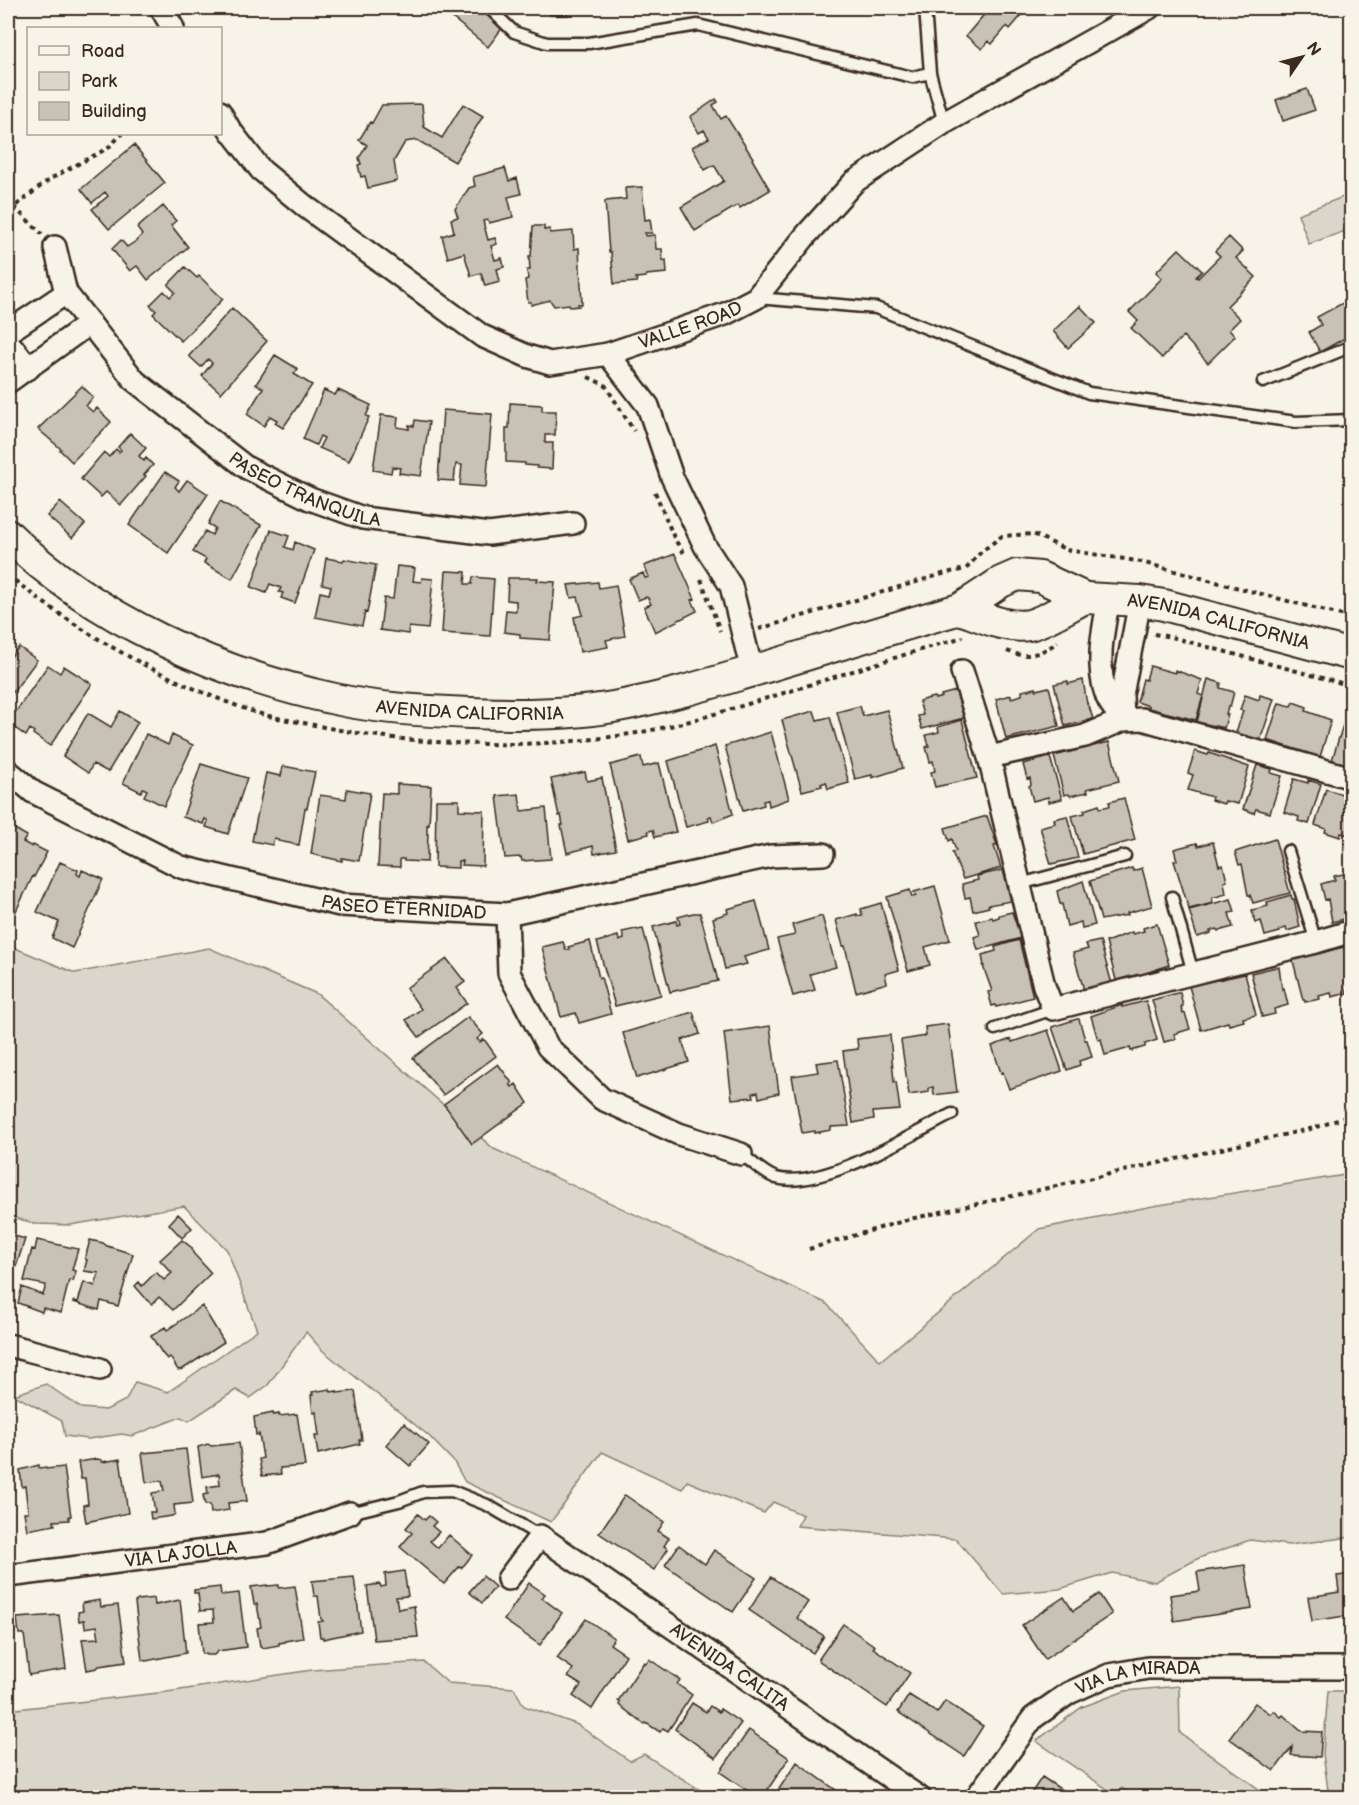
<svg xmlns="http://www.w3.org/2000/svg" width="1359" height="1805" viewBox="0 0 1359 1805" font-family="'Balsamiq Sans',sans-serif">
<rect width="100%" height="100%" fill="#f7f3e8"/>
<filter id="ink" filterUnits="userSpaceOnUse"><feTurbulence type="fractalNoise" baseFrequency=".0167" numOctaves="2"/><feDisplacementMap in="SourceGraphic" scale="12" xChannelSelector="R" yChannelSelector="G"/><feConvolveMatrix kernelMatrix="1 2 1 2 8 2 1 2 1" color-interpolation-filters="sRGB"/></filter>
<g filter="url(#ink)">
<path fill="#dbd6cb" stroke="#8b8074" stroke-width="1.5" d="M1351,194v35l-42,15 -11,-30z
M8,945l67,28 134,-25 108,46 177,155 332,154 54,58 159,-132 114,-23 198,-32v363l-62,8 -39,-5 -51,18 -44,24 -43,-9 -53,16 -56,5 -47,-55 -159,-13 6,-11 -30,-13 -9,11 -77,-32 -5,8 -80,-37 -51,70 -86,-40 -11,-20 -25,-26 -107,-86 -16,-18 -38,53 -18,13 -14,-8 -47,31 -8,-4 -49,19 -10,-2 -34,5 -23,-3 -3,-15 -48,-26 32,-11 35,24 25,2 20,-10 9,-18 33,10 89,-62 -30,-80 -43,-44 -114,19 -34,-1 -28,-8z
M424,1662l24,21 66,5 10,18 52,18 54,37 14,-7 67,43 -214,1 -51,-10 -50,10 -388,-1v-87l159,-18 145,-22z
M1179,1686l1,47 90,64h-136l-12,-9 -6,7 -80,-54 46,-34 43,-16z
M1328,1691h23v106h-22l-6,-43z"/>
<path fill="#c8c1b6" stroke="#3b2a1e" stroke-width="1.5" d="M440,8h39l24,19 -15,20z
M550,8h18v7h-18z
M983,8h45l-18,21 -3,-3 -15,18 -4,-3 -6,8 -16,-13 21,-25z
M1307,89l8,21 -32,11 -7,-21z
M716,99l2,3 -5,3 8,14 5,-3 27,42 -1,1 18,31 -30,18 -2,-3 -43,26 -14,-24 43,-26 -10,-16 -9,5 -13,-23 17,-9 -5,-8 -5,3 -9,-16z
M422,104l2,23 18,11 21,-34 20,12 -28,46 -38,-22 -12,2 -11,19 3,20 -29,7 -3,-12 -4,1 -3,-12 3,-1 -2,-6 8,-13 -8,-5 11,-18 2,1 10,-18z
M134,145l31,38 -56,46 -17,-20 16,-13 -3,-4 -13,11 -11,-14z
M505,168l4,13 8,-3 4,16 -13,3 5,20 -24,6 -1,-3 -5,1 5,19 7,-2 2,6 -6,2 4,14 7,-2 2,9 -7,2 3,13 -15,4 -4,-13 -10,3 -7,-23 -16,5 -6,-22 12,-4 -3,-13 7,-2 -3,-8 14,-21 6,-2 -2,-9z
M642,187l3,33 5,-1 2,14h-7l1,3 9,-1 1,14h6l1,12 3,-1 1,13 -21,2v2l-10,1 1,4 -23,2 -3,-32h-2l-4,-51 21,-2 -1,-11z
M163,206l13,15 -5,4 17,22 -40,33 -11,-14 -7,5 -18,-22 9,-9 6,7 9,-6 6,-6 -5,-7z
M533,226h11v4l6,-1v4l23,-2 1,18 5,-1 3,56h-4l1,2 -9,1 -1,-3 -15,2 -4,-6 -19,5v-3h-3l-3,-22 3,-1 -1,-9h3l-1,-14h2z
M1229,237l14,14 -7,7 20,19 -29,29 13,13 -11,11 6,6 -27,27 -25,-27 -21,22 -31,-30 7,-7 -9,-9 33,-34 -6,-6 23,-23 23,22 -6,6 2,1 22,-22 -5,-5z
M185,267l12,11 2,-2 24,23 -42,42 -28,-27 3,-3 -6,-6 14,-14 6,6 5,-5 -7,-7z
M1352,298v36l-32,18 -11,-20 12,-7 -4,-8z
M1080,306l16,17 -28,25 -15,-17z
M232,308l35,33 -46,52 -19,-17 10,-13 -4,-4 -7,8 -12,-11z
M275,355l23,14 -4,5 18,11 -29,43 -8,-5 2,-3 -7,-4 -6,10 -17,-12 16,-26 -7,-4z
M82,386l11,11 -7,9 7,6 4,-4 14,14 -39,40 -12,-12 1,-1 -23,-20z
M324,390l11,5 3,-5 33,15 -5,11 3,1 -20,44 -30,-13 5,-10 -4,-2 -4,9 -13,-6z
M510,403l32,2v6h14l-1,24h-10v8h8l-1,26 -15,-1v-2l-12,-1v-2l-19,-1v-34h3z
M443,410l49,4 -6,73 -26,-2 2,-20 -6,-1 -2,17 -16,-1z
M381,415l17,2 -1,10 12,2v-4l5,1 1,-6 14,2 -8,54 -22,-3 1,-5 -8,-1 -1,6 -18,-3z
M130,433l16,15 -7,8 5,5 2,-3 7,7 -9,10 2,1 -25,29 -15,-13 -5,5 -20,-18 23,-27 5,5 7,-8 3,3 2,-2 -3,-3z
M165,472l14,9 -4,6 4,4 8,-11 21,14 -40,59 -39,-28z
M220,501l41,24 -29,54 -28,-16 2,-4 -13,-7 12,-21 7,4 3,-7 -7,-4z
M60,502l25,22 -13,14 -25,-22z
M271,530l18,6 -4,11 8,3 2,-8 19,8 -19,53 -14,-5 2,-5 -4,-1 2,-4 -11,-4 -4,9 -15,-6z
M675,554l20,45 -3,1 5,11 -42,21 -11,-25 7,-3 -3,-6 -2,-1 -8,3 -9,-21 14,-6 2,5 4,-1 -5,-11z
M326,558l17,3 1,-2 32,6 -9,48 -2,-1 -3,14 -47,-9 5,-25 9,2 2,-8 -9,-2z
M397,566l18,2 -2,13 8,1 1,-4 11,1 -5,50 -19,-2 -1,7 -28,-4 4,-32 9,1z
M446,571l20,1 -1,12h7l1,-7 21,2 -4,57 -48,-3z
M508,578h30l-1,3 18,1 -5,58 -30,-2v-4l-16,-2 2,-22 10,1v-10l-9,-1z
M598,582l1,6 17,-3 9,51 -19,4 2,7 -28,5 -6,-35 9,-2 -5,-18 -7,1 -3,-13z
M19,647l18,13 -29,39v-39z
M48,665l12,8 4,-7 28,18 -42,62 -17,-12 1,-2 -4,-3 -4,7 -18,-13z
M1150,666l25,7v-3l27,10 -4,14 5,2 -7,24 -48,-12 1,-2 -12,-4 6,-23 3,1z
M1208,679l13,4 -1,5 14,4 -4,15h-2l-2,7h2l-4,14 -27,-6z
M1083,680l4,24 1,-1 5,16 -28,7 -11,-42 14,-3v3z
M1049,687l10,39 -53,13 -10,-40 15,-4v3l11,-3v-4l14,-3v2z
M956,691l8,27 -42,11 -4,-13 5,-1 -4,-14 15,-4 1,2 7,-2 -1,-2z
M1245,695l14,5 1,-5 14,4 -14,42 -24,-8 7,-22 -3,-1z
M1293,702l14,5 -1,4 25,9 -11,37 -53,-17 12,-37 12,3z
M860,706l3,10 24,-6 16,58 -31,10v-3l-17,4 -18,-67z
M120,711l18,11 -30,50 -15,-8 -5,9 -25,-17 25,-43 23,14z
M814,711l3,9 13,-3 19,66 -21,6 -2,-7 -5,2 1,2 -20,5 -20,-71z
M962,720l15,58 -42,9 -4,-15 4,-1 -2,-10 -3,1 -4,-15 3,-1 -3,-11 13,-3 -1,-5z
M1344,722l8,2v42l-20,-6z
M771,732l18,67 -20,7 -1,-6 -5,1 1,4 -21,6 -18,-65z
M146,734l22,11 4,-10 21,10 -29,61 -20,-10 3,-6 -4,-2 -2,4 -18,-9z
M1109,742l10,39 -32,8 1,3 -18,4 -1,-2 -5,1 -10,-39z
M715,746l18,68 -20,8 -2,-6 -3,1 1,4 -23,6 -18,-66z
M1195,751l13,4 1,-2 40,14 -11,37 -13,-3 -1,3 -13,-4 1,-3 -24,-7 5,-15 -5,-2z
M641,757l2,10 16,-4 17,69 -21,5 -2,-7 -5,1 1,3 -21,5 -18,-74z
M1050,757l12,42 -13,3 -1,-5 -15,4 -4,-15 2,-1 -1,-7 -3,1 -4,-15z
M201,764l46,14 -19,56 -22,-7 2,-6 -3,-2 -2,5 -20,-7z
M1257,765l15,4 -1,4 11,3 -12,37 -14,-4 -2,4 -11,-4z
M283,766l32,6 -8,36h-2l-6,37 -21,-4v-2l-4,-1 -2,7 -20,-4 14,-68 15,3z
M585,772l2,9 15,-3 14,72 -22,4 -1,-8 -26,7 -6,-28h2l-2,-10 -2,1 -8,-37z
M1294,779l14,4v-3l13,4 -12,40 -11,-3 1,-4 -15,-5z
M397,784l34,2 -2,39 -2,-1v10h1l-1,28 -23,-1v-2h-4v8l-22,-1 4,-73 15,1z
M347,789l23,4 -11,68 -17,-3v3l-31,-7 9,-59 26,4z
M1326,789l26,8v39l-11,-3 -1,4 -15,-5 1,-3 -11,-4z
M519,794l2,17 25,-3 5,51 -29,2 -1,-4 -16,1 -8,-62z
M1124,798l11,42 -52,14 -11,-38 13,-3 -1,-3 15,-5 1,3 10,-2 -1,-4z
M436,800h23v10l25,1 -1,55 -21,-1 1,-4h-5v7l-23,-1z
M987,816l10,29 -3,1 7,22 -38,11 -11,-27 4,-1 -4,-12 -3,2 -4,-13z
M1067,816l11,42 -27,6 -11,-37 15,-4 -1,-4z
M8,825l19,11 -4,6 9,5 1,-2 14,7 -13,25 -1,-1 -21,43 -4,-3z
M1275,839l15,54 -37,10 -3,-8h-2l-6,-31 -3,1 -4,-13z
M1213,842l6,24 4,-1 4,16 -3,1 2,12 -14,4 1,5 -24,6 -15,-48 3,-1 -3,-11 23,-6 1,3z
M60,862l18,8 -1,4 3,2 2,-6 21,9 -31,69 -20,-10 7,-16 -22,-10z
M1132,868l1,3 9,-3 10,38 -25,7 1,2 -27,5 -11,-39z
M1003,870l8,31 -23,4 1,2 -16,4 -3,-14 -5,1 -3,-14 16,-4 -1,-4z
M1348,873l4,15v29l-20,5 -4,-23 -3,1 -4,-16 14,-4 -1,-4z
M1083,881l12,44 -13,3 -1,-6 -14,4 -5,-22h-2l-3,-13z
M935,886l15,54 -25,7 5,18 -22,6 -21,-74 23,-7 2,7 4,-1 -2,-4z
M1291,895l1,4h2l6,28 -13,4 -1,-3 -7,2 1,2 -15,4 -4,-15 -6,2 -3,-13 16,-4 -1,-4z
M1231,899l4,13 -6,1 4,14 -15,4 -1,-2 -7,2 1,2 -14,4 -8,-27z
M756,901l13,49 -25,7 3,7 -22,5 -12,-51 15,-5 -1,-4z
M881,903l18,67 -14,4 2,9 -31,9 -11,-46h-2l-7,-26 21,-6v2l5,-1 -1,-6z
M1012,912l9,26 -43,12 -4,-13 6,-2 -4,-14 16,-4 1,2 6,-2v-2z
M693,913h7l18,68 -48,11 -17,-65 23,-6 1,4 3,-1 -2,-7z
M822,916l14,51 -26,7 5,16 -22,6 -16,-57 18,-4 -3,-10z
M1157,924l12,41 -29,10 -1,-1 -23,6 -10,-38 26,-10 1,2 11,-3 -1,-3z
M636,929l1,1 6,-1 18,66 -46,11 -18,-64 21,-6 1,5 5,-2 -2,-7z
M1019,940l14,57 -37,10 -1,-2 -3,1 -4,-14 4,-1 -9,-25h1l-2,-11 14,-4 -1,-4z
M590,941l9,37 2,-1 10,37 -32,9 -3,-10 -15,4 -19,-70 21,-5 3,8 3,-1 -1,-2z
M1100,941l12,43 -28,6 -11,-37 15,-4 -2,-5z
M1348,946l4,13v29l-6,2 1,3 -15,4 -1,-4 -12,3 1,3 -15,3v-2h-2l-11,-43 15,-4v2l8,-1z
M447,959l18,23 -8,6 10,15 -48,34 -13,-17 15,-11 -15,-21z
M1276,967h3l3,22 2,-1 4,17 -14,4 1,5 -13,3 -11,-44z
M1245,974l11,41 -13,3 1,3 -15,4 -1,-3 -27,8 -12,-44z
M1177,993h3l3,13 -2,1 2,7 2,-1 5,16 -16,5 2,5 -12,3 -12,-42z
M1146,1001l11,39 -12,4v3l-14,4 -1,-3 -25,7 -4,-16 -3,1 -7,-24 31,-11v2z
M693,1012l7,22 -18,6 7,22 -52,16 -14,-45z
M468,1017l15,17 -6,5 3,3 4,-3 12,17 -53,39 -30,-37z
M1077,1019h2l6,21h2l5,17 -13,4 1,4 -13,5 -15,-43z
M948,1024l9,68 -23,3 -1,-8 -4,1v4l-20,3 -8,-55 25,-4 -1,-9z
M770,1026l9,67 -20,5 -1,-6 -5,1 1,4 -22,2 -8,-66z
M1048,1030l14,41 -53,18 -6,-17 -2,1 -9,-27 19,-7 1,3z
M890,1035l4,47h2l4,28 -27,2 1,7 -21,4 -10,-72 15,-2 -1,-10z
M838,1060l11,66 -18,1v3l-16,3v-2l-13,2 -10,-57 26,-4 -2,-9z
M498,1064l14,19 -2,1 2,3 4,-3 12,19 -56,41 -28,-40z
M178,1214l14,14 -10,10 -13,-14z
M8,1234l17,5 -10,31 -5,30 -2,-1z
M37,1240l41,9 -6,21 4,1 -3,10 -4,-1 -8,33 -18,-5 -1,4 -24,-9 4,-16 21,8 3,-10 -22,-4 8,-32 3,1z
M90,1240l13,3 4,3 26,8 -15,52 -17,-5 -2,9 -26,-8 1,-1 4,1 6,-20 11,4 4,-13 -15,-2 3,-11 -2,-1z
M182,1240l10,8 1,5 18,20 -38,37 -14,-13 -7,7 -3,-2 -14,-16 4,-4 3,4 14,-14 8,8 8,-7 -12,-13z
M202,1306l22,36 -41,27 -5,1 -8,-13 -3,2 -5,-6 -11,-17 14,-9 2,3z
M330,1389l1,3 6,-1v2l18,-2 7,49h-3l1,4 -42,10 -3,-18h4l-3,-24 -3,1 -2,-18h2l-1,-3z
M273,1413v2l6,-1v2l18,-2 8,52 -25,2 1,6 -19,2 -3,-17 4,-1 -4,-24 -3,1 -2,-18z
M404,1423l25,21 -19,22 -24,-21z
M239,1443l8,58 -19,2 1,7 -18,3 -1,-8h-5l-2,-10 5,-1 -1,-7 13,-2 -1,-11 -17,3 -4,-30 10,-3 3,2z
M186,1449l7,54 -19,2 1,9 -3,2 -21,3 -1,-7h5l-3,-19 12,-2 -2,-10 -16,1 -4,-29z
M97,1459l5,1v2l18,-3 8,54 -42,9 -3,-17 5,-1 -3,-26 -4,1 -3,-17z
M39,1465v3l7,-1v2l18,-2 7,49h-2v4l-15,1 1,4 -28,5 -3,-18h4l-3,-26 -3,1 -2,-17z
M625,1495l39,27 -6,9 11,7 -5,8 4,3 -14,21 -55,-37z
M418,1514l7,6 4,-4 7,6 -4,4 7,6 -9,9 8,7 11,-13 23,20 -7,9 -4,4 -2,-1 -15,17 -44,-37 12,-14 -6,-5z
M679,1545l26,19 9,-14 42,28 -23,34 -68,-47z
M1245,1565l7,44 -78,12 -4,-26 30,-4 -3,-19z
M404,1571l4,25 -12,1 2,12 16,-3 4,31 -44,3 -7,-54 13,-2 1,3 5,-1 -1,-12z
M1352,1574v41l-40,6 -4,-24 31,-5 -2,-16z
M483,1576l12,11 -13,16 -13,-11z
M354,1577l7,54 -38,8v-2h-3l-2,-15 5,-1 -2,-2 -3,-23h-4l-2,-15z
M771,1577l37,25 -11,16 27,18 -11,17 -64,-43z
M529,1583l16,11 -3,4 20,15 -22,32 -36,-25z
M267,1585v1l12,-1v3l16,-2 8,52 -18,3v1l-6,1v2l-16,3 -1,-2h-2l-3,-18 4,-1 -4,-23h-3l-3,-17z
M220,1587l1,8 18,-2 7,54 -28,4 -4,4h-8v-1h-4l-3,-31 15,-1 -1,-12 -13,1 -2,-18h-4v-3z
M1099,1594l13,20 -67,45 -23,-34 42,-28 9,14z
M154,1598l1,7 25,-5 6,53 -40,8 -4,-1 -7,-58 3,-2z
M100,1600l1,7 17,-2 8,57 -27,4 -2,2 -10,2 -5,-31 17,-1 -2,-12 -12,2 -1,-8 -5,1 -1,-9 5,-1 -1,-8z
M59,1615l7,54 -37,6 -5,-41h-5l-2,-16z
M586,1619l28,19 -4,6 16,11 -34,54 -19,-13 8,-11 -13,-8 5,-8 -16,-11z
M843,1624l32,22 -2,2 37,25 -23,34 -69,-47z
M649,1659l31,21 -3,4 15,11 -24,36 -5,-3 -3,4 -14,-9 -2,1 -25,-19 1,-3 -2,-1 26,-39 2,1z
M909,1695l28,18 8,-12 38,25 -19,30 -66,-44z
M692,1703l14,9 4,-6 9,6 1,-3 21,14 -25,35 -41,-29z
M1255,1703l16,11 3,-3 7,6 2,-2 18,16 21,1 -2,25 -29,-2 1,-8 -18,24 -45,-33z
M749,1730l40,28 -27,40h-4l-38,-26z
M797,1762l43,31 -3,5h-64z
M1042,1777l26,17 -2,4h-38z"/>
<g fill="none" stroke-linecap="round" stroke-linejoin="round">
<g stroke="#3b2a1e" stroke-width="15">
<path id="lane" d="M489,8l25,24 33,11h42l109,-18 214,52 18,-4
M925,8l5,65 14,50
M757,298l119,10 213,85 207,29 56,-2
M1263,382l89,-36
M1288,851l28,91
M1020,884l105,-28
M1172,897l21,76
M995,1029l58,-20
M741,1154c10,7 23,20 35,24 46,12 133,-42 176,-64
M350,1513l49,-12 24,-9 29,-1 35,14 53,31"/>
</g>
<g stroke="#3b2a1e" stroke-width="26">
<g id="street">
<path d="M161,8l12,20"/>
<path id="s1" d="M220,112l10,18 31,40 45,37 176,129 45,20 23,7 58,-9 117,-40 31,-16 51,-64 47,-52 90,-59 205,-115"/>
<path id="s2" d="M55,247l11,46 69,88 112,87 63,31 53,19 126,16 84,-11"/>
<path d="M8,332l58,-39"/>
<path d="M8,342l21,26"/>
<path d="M608,354l40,52 24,71 33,69 26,40 21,85"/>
<path d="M8,382l82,-59"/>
<path d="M1109,599c-6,31 -14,67 -2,98 3,8 11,16 16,23"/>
<path d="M962,671l27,86 55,229 9,23 263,-67 36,-11"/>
<path d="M1123,720l-1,-25 18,-94"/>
<path d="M989,757l96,-21 38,-16 19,-1 210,59"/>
<path id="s3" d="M8,771l25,21 148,75 159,38 167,9 264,-58 52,-2"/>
<path d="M507,914l2,59 39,74 54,52 77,35 62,20"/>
<path d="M8,1345l92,24"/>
<path id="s4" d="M8,1576l259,-33 83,-30"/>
<path id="s5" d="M508,1579l32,-43 380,262"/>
<path id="s6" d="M976,1798l57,-80 36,-25 40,-18 39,-7h204"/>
</g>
</g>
<g stroke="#3b2a1e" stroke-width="34">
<g id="secondary">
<path id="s7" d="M8,535c86,84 210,139 327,164 44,10 91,12 136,14 47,2 96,2 142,-6 45,-8 89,-21 133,-34 71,-21 142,-44 214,-64"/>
<path d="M1017,575l23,2 45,21c-15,7 -41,24 -56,27 -23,4 -48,-9 -69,-16l41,-27z"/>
<path id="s8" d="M1085,598l55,3 24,4 188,50"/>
</g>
</g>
<path stroke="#3b2a1e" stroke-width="4" stroke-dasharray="4.5 4.5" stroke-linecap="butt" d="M14,207l28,27
M8,208l6,-1 36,-28 58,-31 14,-14
M588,377l17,8 29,46
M655,492l20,48 9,13
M8,575c73,60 157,106 246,137 19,6 41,9 60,13 106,22 221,26 328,7 48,-9 95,-25 142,-39 59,-19 119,-38 179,-56
M701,579l19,52
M759,629l187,-56 20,-4 15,-17 21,-16 31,-2 34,16 70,11 215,57
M1154,634l17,3 181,49
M1007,651c21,9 34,2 51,-9
M809,1249l101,-30 404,-91 38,-13"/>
<use href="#lane" stroke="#f7f3e8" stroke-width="10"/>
<use href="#street" stroke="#f7f3e8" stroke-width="21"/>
<use href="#secondary" stroke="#f7f3e8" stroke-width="30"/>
</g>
</g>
<g text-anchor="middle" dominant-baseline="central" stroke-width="4.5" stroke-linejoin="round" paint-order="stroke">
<g font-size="18" fill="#3b2a1e" stroke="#f7f3e8">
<text stroke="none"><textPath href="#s1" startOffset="567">VALLE ROAD</textPath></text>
<text stroke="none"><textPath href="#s2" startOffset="363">PASEO TRANQUILA</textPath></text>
<text stroke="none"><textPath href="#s8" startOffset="136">AVENIDA CALIFORNIA</textPath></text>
<text stroke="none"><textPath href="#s7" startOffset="506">AVENIDA CALIFORNIA</textPath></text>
<text stroke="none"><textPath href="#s3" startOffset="426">PASEO ETERNIDAD</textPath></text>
<text stroke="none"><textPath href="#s4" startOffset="174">VIA LA JOLLA</textPath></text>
<text stroke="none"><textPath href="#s5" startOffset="284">AVENIDA CALITA</textPath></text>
<text stroke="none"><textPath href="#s6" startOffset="214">VIA LA MIRADA</textPath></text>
</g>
</g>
<rect width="1359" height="1805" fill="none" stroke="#f7f3e8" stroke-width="30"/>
<rect x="15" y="15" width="1329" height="1775" fill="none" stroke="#3b2a1e" stroke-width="2" filter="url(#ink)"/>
<rect x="27" y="27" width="195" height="108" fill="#f7f3e8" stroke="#aca397" stroke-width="1.5"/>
<rect x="39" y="46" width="30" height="9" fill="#f7f3e8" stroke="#aca397" stroke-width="1.5"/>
<text x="81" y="57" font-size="18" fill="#3b2a1e">Road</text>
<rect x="39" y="72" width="30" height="18" fill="#dbd6cb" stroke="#aca397" stroke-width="1.5"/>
<text x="81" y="87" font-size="18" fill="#3b2a1e">Park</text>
<rect x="39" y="102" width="30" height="18" fill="#c8c1b6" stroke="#aca397" stroke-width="1.5"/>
<text x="81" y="117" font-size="18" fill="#3b2a1e">Building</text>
<g transform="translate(1302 57) rotate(55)" stroke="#f7f3e8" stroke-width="4.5" paint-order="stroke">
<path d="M0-4.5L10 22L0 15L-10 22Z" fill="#3b2a1e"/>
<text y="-9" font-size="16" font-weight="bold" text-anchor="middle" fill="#3b2a1e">N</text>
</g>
</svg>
